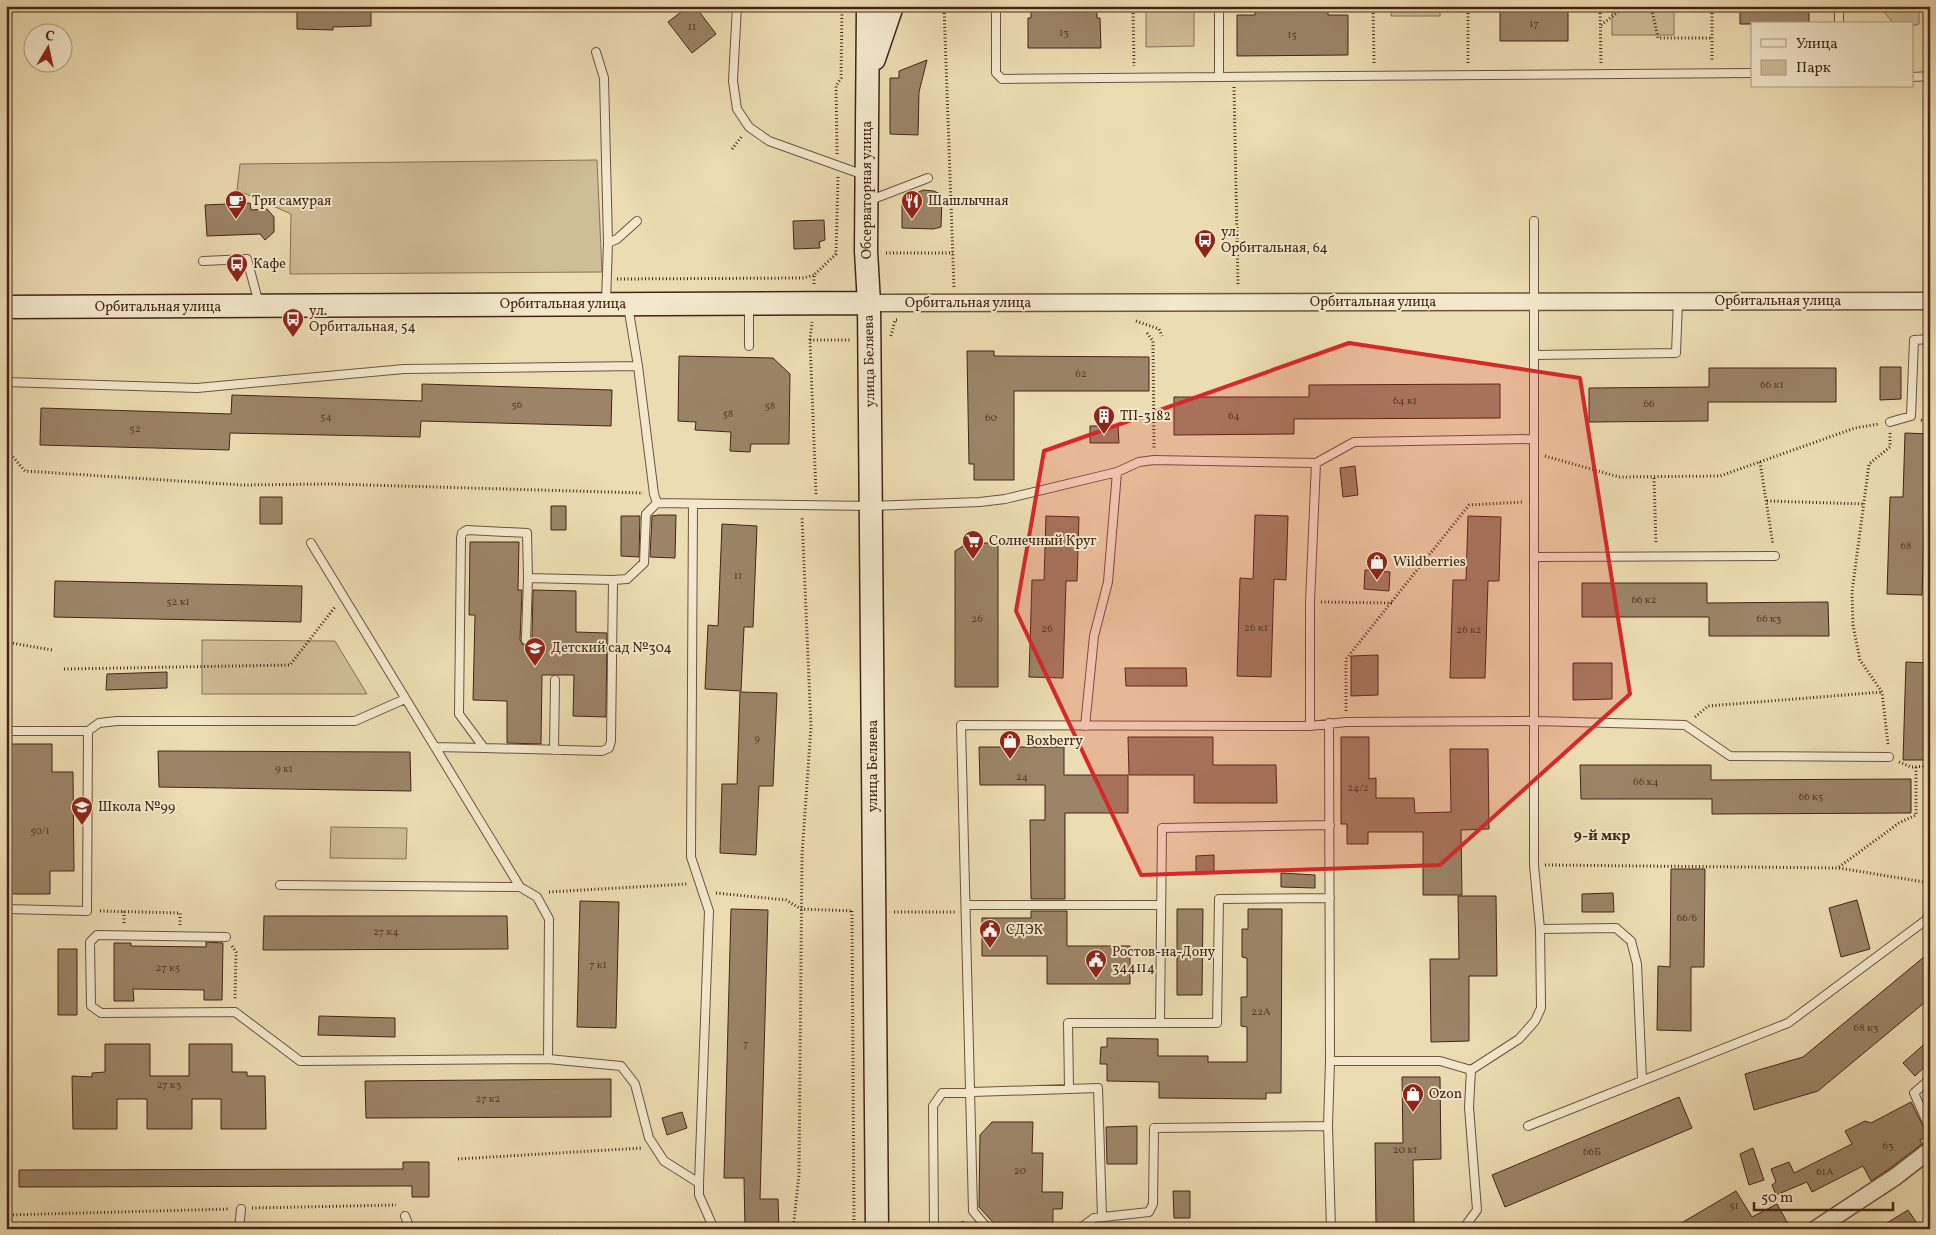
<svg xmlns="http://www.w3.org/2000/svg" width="1936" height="1235" viewBox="0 0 1936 1235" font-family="Vollkorn,serif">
<rect width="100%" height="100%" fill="#ecdcb1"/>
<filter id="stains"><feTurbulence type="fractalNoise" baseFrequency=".004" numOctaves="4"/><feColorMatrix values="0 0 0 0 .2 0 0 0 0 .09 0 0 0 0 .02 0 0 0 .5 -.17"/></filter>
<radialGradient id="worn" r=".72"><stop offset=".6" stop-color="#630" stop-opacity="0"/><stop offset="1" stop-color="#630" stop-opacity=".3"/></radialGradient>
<path fill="#cfbd97" stroke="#8a7056" d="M1146,6h48v40l-48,1z
M1391,6h49v10h-49z
M1612,6h62v29h-62z
M1889,6h30v18l-7,2v-2h-18l-11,-13z
M597,160l5,112 -312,2 1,-60 -54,-24 3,-26z
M202,640l133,1 32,53h-165z
M331,827l76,1 -1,31 -76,-1z
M6,1069h5l-1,107h-4z"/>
<path fill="#9b8467" stroke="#442416" d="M297,6h74v20l-38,1v3l-36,-1z
M689,6h6l21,28 -24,19 -24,-31z
M1031,6h66v12h3l1,30h-73v-30h3z
M1255,6h73v9h20v40l-111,1v-41h18z
M1500,6h68v35h-68z
M1740,6h69v18h-69z
M927,60l-8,32 -1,43 -28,-1v-56h9v-7z
M923,190l11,1 8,4 -1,32 -8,2 -31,-1v-28z
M250,203l1,7 16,-1 7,8v15l-9,8 -5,-6 -53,2 -2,-31z
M824,220l1,20 -6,2 1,6 -26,1 -1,-28z
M967,351h27v5l155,1v34h-135v89h-40v-16h-5z
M679,356l94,2 17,16 -1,70h-38l-1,8 -20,-1 1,-19 -36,-2 1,-8 -18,-1z
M1880,367h21v32l-21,1z
M1709,368h127v34h-128v19l-119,1v-34l120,-1z
M422,384l190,6 -1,36 -190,-5 -1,16 -190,-4 -1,17 -189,-5 1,-37 190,6 1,-19 190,6z
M1500,384v34l-206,1v15l-120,1v-38h135v-12z
M1090,426h28l1,17h-29z
M1905,433l25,1v64h-5l-3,97 -35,-1 3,-97h13z
M1355,466l3,29 -15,2 -3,-29z
M260,497h22v27h-22z
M551,506h15v24h-15z
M659,515h17l-1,43 -25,-1 2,-41z
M1255,515l33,1 -2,64 -12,-1 -3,98 -34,-1 3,-98 13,1z
M621,516h19l-1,41 -18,-1z
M1046,516l33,1 -2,64h-11l-3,97 -34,-1 3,-97h12z
M1468,516l33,1 -2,64h-11l-3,97h-35l3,-98h13z
M722,524l35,2 -4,101h-9l-3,64 -36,-2 3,-64 10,1z
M470,542h49l-1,48h4l-2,50 3,5h6l3,-5 1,-50 43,1v41l31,1 -1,84 -33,-1 1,-41h-32l-1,69 -34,-1v-42l-34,-1 2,-85h-6z
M968,543h30v144h-43v-136z
M1365,570l25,2 -1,19 -25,-2z
M55,581l247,5 -1,36 -247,-5z
M1582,583h125v20l121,-1 1,34h-120v-19h-127z
M1378,655v40l-27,1v-40z
M1906,662l24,1v97h-27z
M1573,663h39v36l-39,1z
M1125,668h61l1,18h-61z
M167,672v16l-61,2 1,-16z
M740,692l37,1 -4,93h-14l-3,69 -36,-2 2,-69h15z
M1128,737h85v28h63l1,38h-83v-28h-65z
M1341,737h28v42l7,-1v20h38l1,15 36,-1 -1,-63h38l1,80 -28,1 1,65h-39v-63h-55v12h-21v-20h-6z
M6,744h46v28h21l1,99h-24v23h-44z
M979,747h85v28h64v38h-63v86h-34l-1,-79h15v-35h-65z
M158,751l252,1 1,39 -252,-4z
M1580,765h131v15l200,-1v34l-199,1v-15h-131z
M1214,855v18h-18v-17z
M1671,869h34l-1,98h-13v64l-34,-1 1,-64 12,1z
M1281,873l34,2v13l-34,-1z
M1613,893l1,19h-32v-18z
M1458,896h38l1,80h-28v65l-38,1 -1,-83h29z
M1857,900l13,49 -29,8 -12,-49z
M580,901l39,1 -3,126 -39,-1z
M731,909l37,1 -8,289h18l1,30h-34l-1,-51h-20z
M1177,909h26l-1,86h-25z
M1248,909h34l-1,184h-15v6l-107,-1v-16l-52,-1v-17h-7l1,-17h6v-9l51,1v17h50v6h39v-35l-6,-1v-29h6v-39l-5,-1v-28h6z
M1031,911h36v35h63v38h-83v-28h-65v-38h49z
M264,916h243l1,33 -245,1z
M206,942l17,1 -1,57h-18v-10l-71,-1 1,12h-20v-58h17v3l75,1z
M58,949h19v66h-19z
M1930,952v46l-112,93 -64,19 -9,-36 58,-17z
M319,1016l76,2v19l-77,-2z
M1930,1039v23l-15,14 -12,-13z
M105,1044h45v32h39v-32h43v28h15v4h18l1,53h-45v-30h-29v30h-45v-30h-30v30h-44l-1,-53 20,1v-4l13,-1z
M1402,1077h38l1,82 -28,1 1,63 -38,1 -1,-81h28z
M611,1079v38l-245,1 -1,-37z
M1679,1097l13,31 -187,79 -13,-32z
M1911,1102l17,34 -8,4 2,4 -33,25 -18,12 -8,-15 -51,26 -5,-10 -31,13 -4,-10 4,-3 -5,-13 18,-7 5,11 58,-29 -7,-13 20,-10 6,2z
M682,1112l5,16 -20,7 -5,-17z
M992,1122h41l-1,31h11l-1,39h21l-1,17h-9v20h-54l-20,-22 1,-72z
M1137,1126v38h-30l-1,-37z
M1753,1148l11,32 -15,5 -9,-31z
M403,1162h26v35h-17v-11h-9l-384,1v-17l384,-1z
M1173,1191h17v27h-16z
M1736,1191l16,26 25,-13 14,25h-120z
M1908,1210l13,19h-44z"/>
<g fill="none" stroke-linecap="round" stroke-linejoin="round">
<g stroke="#6e523d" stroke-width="10">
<path id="lane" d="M737,6l-4,75 4,28 12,18 20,14 95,34
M996,6v67l6,6 217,-2v-71
M1839,6v18
M596,52l8,26 4,165
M1219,77l533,-4
M1912,77l18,-1
M868,201l60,-23
M203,261l44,-2 12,45
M606,302l2,-59 9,-4 20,-18
M749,306v40
M1534,355l142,-2 2,-52
M638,366l16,128 3,9 214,3 109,-4 25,-3 112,-27 22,-10 15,-2 162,3 38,-21 179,-3
M6,382l191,6 207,-19 234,-3 -10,-60
M1890,422l21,-6 3,-76 16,-1
M693,504l-2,353 18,54 -10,272v12l15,34
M467,530l60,3 1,45 85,2 -2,161 -2,7 -7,3 -118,-3 -25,-34 2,-176 1,-5z
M311,543l209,344 17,10 12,22 -1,140
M1534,557l241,-1
M613,580l14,-1 17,-16 2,-49 11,-11
M526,640l2,-62
M1329,723l1,338 -2,65 3,103
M1085,726l9,-90 14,-54 9,-110
M1310,726v-124l6,-139
M6,731h82l-1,180 -81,-2
M88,731l11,-8 18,-2h238l50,-22
M435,747l49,1
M554,750l1,-70
M280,885l240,2
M966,905h195
M1540,929l76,-1 15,13 6,23 5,115
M226,937l-129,-2 -7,7 1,64 10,7 134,-1 65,49 248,-2 73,7 14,18 14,54 6,9 9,14 35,22
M1160,1023l2,-195 168,-3
M1330,1061h110l31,9
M1930,1079l-16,14 16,36
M1069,1088l-1,-65h149l2,-124 111,-1
M1528,1126l260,-103 138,-103 4,-8
M405,1216l5,13
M239,1229l2,-20
M598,1229l116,-2
M934,1229l-1,-123 9,-13 156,-5 4,129
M988,1229l-15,-18 -12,-486 349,1 36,-4 189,-1 150,4 45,31 159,1
M1079,1229l15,-11 55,-6 4,-8 1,-76 174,-2
M1463,1229l14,-19 -8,-103 2,-37 48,-31 16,-18 6,-13 -1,-79 -6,-64v-644"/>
</g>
<g stroke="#6e523d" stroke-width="19">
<path id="street" d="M869,303l1061,-2
M1816,1229l79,-52 35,-27"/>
</g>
<g stroke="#442416" stroke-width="25">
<path id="secondary" d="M868,6l-2,245 3,52 8,926
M874,59l18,-53
M6,307l863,-4"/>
</g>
<path stroke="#442416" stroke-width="3" stroke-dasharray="1 2.5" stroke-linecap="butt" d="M944,6l10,282
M1133,6l1,60
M1373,6l1,57
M1468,6v57
M1600,6l1,57
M1651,6l7,32h54
M1712,6v55
M1601,25l25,-19
M1234,87l4,199
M732,149l10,-13
M837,154l-1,-68 5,-8 1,-72
M886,253h67
M617,279l187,-1 10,-3
M814,284v-9l22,-21 2,-77
M1136,321l23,8 3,7
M1147,333l6,8 1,108
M891,336l4,-16h2
M810,340l2,-18
M1921,420l9,3
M6,449l19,22 216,14 91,-1 311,9
M1545,456l74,21 101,-1 135,-48 24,-4
M1760,462l13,83
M1654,478l2,66
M816,494l-6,-154h40
M1767,501l96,3
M1321,602l71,1
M6,642l46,8
M64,669l226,-4 45,-58
M1346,711v-52l123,-154 54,-3
M1695,717l13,-11 174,-14
M1888,744l-6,-52 -22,-32 -7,-35 -1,-33 17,-128 21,-17v-15
M1899,762l12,5 19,-1
M1545,865l294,3 91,15
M1839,867l60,-44 17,-8v-48
M549,892l138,-8
M716,893l70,7 15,9 52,2
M100,911l80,2v13
M852,911l2,318
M894,912h61
M124,923v-12
M232,946l4,6 -1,47
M458,1159l184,-11
M252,1208l144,-3
M6,1215l224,-6
M793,1229l6,-54 3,-320 9,-128 -9,-210
M962,1229l1,-10"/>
<use href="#lane" stroke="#f3e8cc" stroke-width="8"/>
<use href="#street" stroke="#f3e8cc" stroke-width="16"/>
<use href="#secondary" stroke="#f3e8cc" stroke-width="22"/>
</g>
<path fill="#d62828" fill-opacity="0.2" stroke="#d62828" stroke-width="4" stroke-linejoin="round" d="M1349,343l231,35 50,316 -190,171 -299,10 -125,-264 28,-160z"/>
<defs>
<g id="cafe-pin" transform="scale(1.125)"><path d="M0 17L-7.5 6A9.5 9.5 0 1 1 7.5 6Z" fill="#8f2418" stroke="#f3e8cc"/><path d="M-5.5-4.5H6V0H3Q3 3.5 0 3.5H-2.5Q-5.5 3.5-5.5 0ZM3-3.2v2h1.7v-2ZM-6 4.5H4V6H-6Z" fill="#fff"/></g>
<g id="restaurant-pin" transform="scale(1.125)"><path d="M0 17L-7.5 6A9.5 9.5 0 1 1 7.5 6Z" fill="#8f2418" stroke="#f3e8cc"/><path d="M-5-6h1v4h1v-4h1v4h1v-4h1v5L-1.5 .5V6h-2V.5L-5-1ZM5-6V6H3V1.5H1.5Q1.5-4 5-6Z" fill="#fff"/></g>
<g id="bus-pin" transform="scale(1.125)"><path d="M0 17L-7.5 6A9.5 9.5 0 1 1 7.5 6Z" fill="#8f2418" stroke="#f3e8cc"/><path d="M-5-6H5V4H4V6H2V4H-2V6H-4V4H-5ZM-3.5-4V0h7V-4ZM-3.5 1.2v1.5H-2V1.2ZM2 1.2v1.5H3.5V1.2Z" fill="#fff"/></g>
<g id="building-pin" transform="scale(1.125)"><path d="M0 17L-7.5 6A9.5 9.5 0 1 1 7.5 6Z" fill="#8f2418" stroke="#f3e8cc"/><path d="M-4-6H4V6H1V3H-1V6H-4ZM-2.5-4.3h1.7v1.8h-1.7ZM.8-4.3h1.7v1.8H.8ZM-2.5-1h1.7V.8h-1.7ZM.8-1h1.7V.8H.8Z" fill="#fff"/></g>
<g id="supermarket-pin" transform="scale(1.125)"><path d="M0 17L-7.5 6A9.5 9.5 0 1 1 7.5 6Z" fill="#8f2418" stroke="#f3e8cc"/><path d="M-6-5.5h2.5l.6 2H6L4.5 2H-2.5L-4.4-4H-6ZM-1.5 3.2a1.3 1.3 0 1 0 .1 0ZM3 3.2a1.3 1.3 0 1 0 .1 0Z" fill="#fff"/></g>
<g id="shop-pin" transform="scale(1.125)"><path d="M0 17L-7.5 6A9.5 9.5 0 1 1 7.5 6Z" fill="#8f2418" stroke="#f3e8cc"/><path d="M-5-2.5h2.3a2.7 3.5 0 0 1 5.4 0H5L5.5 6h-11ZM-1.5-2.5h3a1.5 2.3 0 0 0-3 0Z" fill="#fff"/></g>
<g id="school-pin" transform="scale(1.125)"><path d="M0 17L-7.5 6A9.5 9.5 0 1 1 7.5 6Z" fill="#8f2418" stroke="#f3e8cc"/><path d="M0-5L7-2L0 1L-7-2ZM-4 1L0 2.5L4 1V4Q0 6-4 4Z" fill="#fff"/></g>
<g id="civic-pin" transform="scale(1.125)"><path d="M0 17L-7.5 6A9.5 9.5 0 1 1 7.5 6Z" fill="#8f2418" stroke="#f3e8cc"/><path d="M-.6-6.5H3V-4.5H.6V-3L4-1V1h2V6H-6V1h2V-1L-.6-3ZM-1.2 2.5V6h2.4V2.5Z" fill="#fff"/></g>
</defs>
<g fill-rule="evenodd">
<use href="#cafe-pin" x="236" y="201"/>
<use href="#restaurant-pin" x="912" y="201"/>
<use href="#bus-pin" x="1205" y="240"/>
<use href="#bus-pin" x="237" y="264"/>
<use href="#bus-pin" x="293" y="319"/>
<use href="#building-pin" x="1104" y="416"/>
<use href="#supermarket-pin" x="973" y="541"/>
<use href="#shop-pin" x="1377" y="562"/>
<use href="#school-pin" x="535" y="648"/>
<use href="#shop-pin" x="1010" y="741"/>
<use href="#school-pin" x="82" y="807"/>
<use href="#civic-pin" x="990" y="930"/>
<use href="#civic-pin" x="1096" y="960"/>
<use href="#shop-pin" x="1413" y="1094"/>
</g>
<g text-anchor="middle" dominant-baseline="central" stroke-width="4" stroke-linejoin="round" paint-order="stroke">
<g font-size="11" fill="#5a3c2a">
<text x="1534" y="24">17</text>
<text x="692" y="27">11</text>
<text x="1064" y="33">13</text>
<text x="1292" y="35">15</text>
<text x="1081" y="374">62</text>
<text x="1772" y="385">66 к1</text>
<text x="1405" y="401">64 к1</text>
<text x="1649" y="404">66</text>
<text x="517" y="405">56</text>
<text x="770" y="406">58</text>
<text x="728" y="414">58</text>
<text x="1234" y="416">64</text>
<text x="326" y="417">54</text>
<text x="991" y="418">60</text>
<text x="135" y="429">52</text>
<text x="1906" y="546">68</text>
<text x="738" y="576">11</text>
<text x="1644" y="600">66 к2</text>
<text x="178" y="602">52 к1</text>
<text x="977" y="619">26</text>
<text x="1769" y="619">66 к3</text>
<text x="1256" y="628">26 к1</text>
<text x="1047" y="629">26</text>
<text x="1469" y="630">26 к2</text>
<text x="757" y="739">9</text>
<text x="284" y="769">9 к1</text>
<text x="1022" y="777">24</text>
<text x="1646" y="782">66 к4</text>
<text x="1358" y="788">24/2</text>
<text x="1811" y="797">66 к5</text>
<text x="40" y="831">50/1</text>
<text x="1687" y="918">66/6</text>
<text x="386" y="932">27 к4</text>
<text x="598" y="965">7 к1</text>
<text x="168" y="968">27 к5</text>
<text x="1261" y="1012">22А</text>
<text x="1866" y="1028">68 к3</text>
<text x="746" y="1044">7</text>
<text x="169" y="1085">27 к3</text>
<text x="488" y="1099">27 к2</text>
<text x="1888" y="1146">63</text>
<text x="1405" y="1150">20 к1</text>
<text x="1592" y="1152">66Б</text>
<text x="1020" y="1171">20</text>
<text x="1825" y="1172">61А</text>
<text x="1734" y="1206">51</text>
</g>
<g font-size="14" fill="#442416" stroke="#f3e8cc">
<text transform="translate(867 190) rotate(-90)">Обсерваторная улица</text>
<text x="1778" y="301">Орбитальная улица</text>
<text x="1373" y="302">Орбитальная улица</text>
<text x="968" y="303">Орбитальная улица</text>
<text x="563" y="304">Орбитальная улица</text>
<text x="158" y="307">Орбитальная улица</text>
<text transform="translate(870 361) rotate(-91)">улица Беляева</text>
<text transform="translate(873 766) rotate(-90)">улица Беляева</text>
</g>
<g font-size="14" fill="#442416" stroke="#f3e8cc" text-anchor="start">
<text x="252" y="201">Три самурая</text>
<text x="928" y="201">Шашлычная</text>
<text x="1221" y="232">ул.<tspan x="1221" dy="16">Орбитальная, 64</tspan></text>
<text x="253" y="264">Кафе</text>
<text x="309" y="311">ул.<tspan x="309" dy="16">Орбитальная, 54</tspan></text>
<text x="1120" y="416">ТП-3182</text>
<text x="989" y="541">Солнечный Круг</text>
<text x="1393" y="562">Wildberries</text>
<text x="551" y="648">Детский сад №304</text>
<text x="1026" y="741">Boxberry</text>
<text x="98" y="807">Школа №99</text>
<text x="1006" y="930">СДЭК</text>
<text x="1112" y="952">Ростов-на-Дону<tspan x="1112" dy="16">344114</tspan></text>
<text x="1429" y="1094">Ozon</text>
</g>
<g font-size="15" font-weight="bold" fill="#442416" stroke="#f3e8cc">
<text x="1602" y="836">9-й мкр</text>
</g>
</g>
<rect width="1936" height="1235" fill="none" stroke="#ecdcb1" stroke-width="25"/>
<rect x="8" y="8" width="1921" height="1220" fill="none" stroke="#442416" stroke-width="2.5"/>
<rect x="12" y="12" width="1911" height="1210" fill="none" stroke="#442416"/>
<rect x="1751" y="22" width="162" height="65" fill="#f3e8cc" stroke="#ad9a83"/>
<rect x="1761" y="39" width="25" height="8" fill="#f3e8cc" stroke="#ad9a83"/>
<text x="1796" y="48" font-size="15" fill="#442416">Улица</text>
<rect x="1761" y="60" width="25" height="15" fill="#cfbd97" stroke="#ad9a83"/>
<text x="1796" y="72" font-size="15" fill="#442416">Парк</text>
<g transform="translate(48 48) rotate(9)"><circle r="24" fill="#f3e8cc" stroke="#ad9a83"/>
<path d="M0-4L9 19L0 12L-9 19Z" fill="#8f2418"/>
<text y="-8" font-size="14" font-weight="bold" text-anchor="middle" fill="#442416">С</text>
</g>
<path d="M1754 1202v8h139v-8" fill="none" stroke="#442416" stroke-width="2.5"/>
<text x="1761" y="1202" font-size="15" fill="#442416" stroke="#f3e8cc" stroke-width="4" paint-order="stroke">50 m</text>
<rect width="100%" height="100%" filter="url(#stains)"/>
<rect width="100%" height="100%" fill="url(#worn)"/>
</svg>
